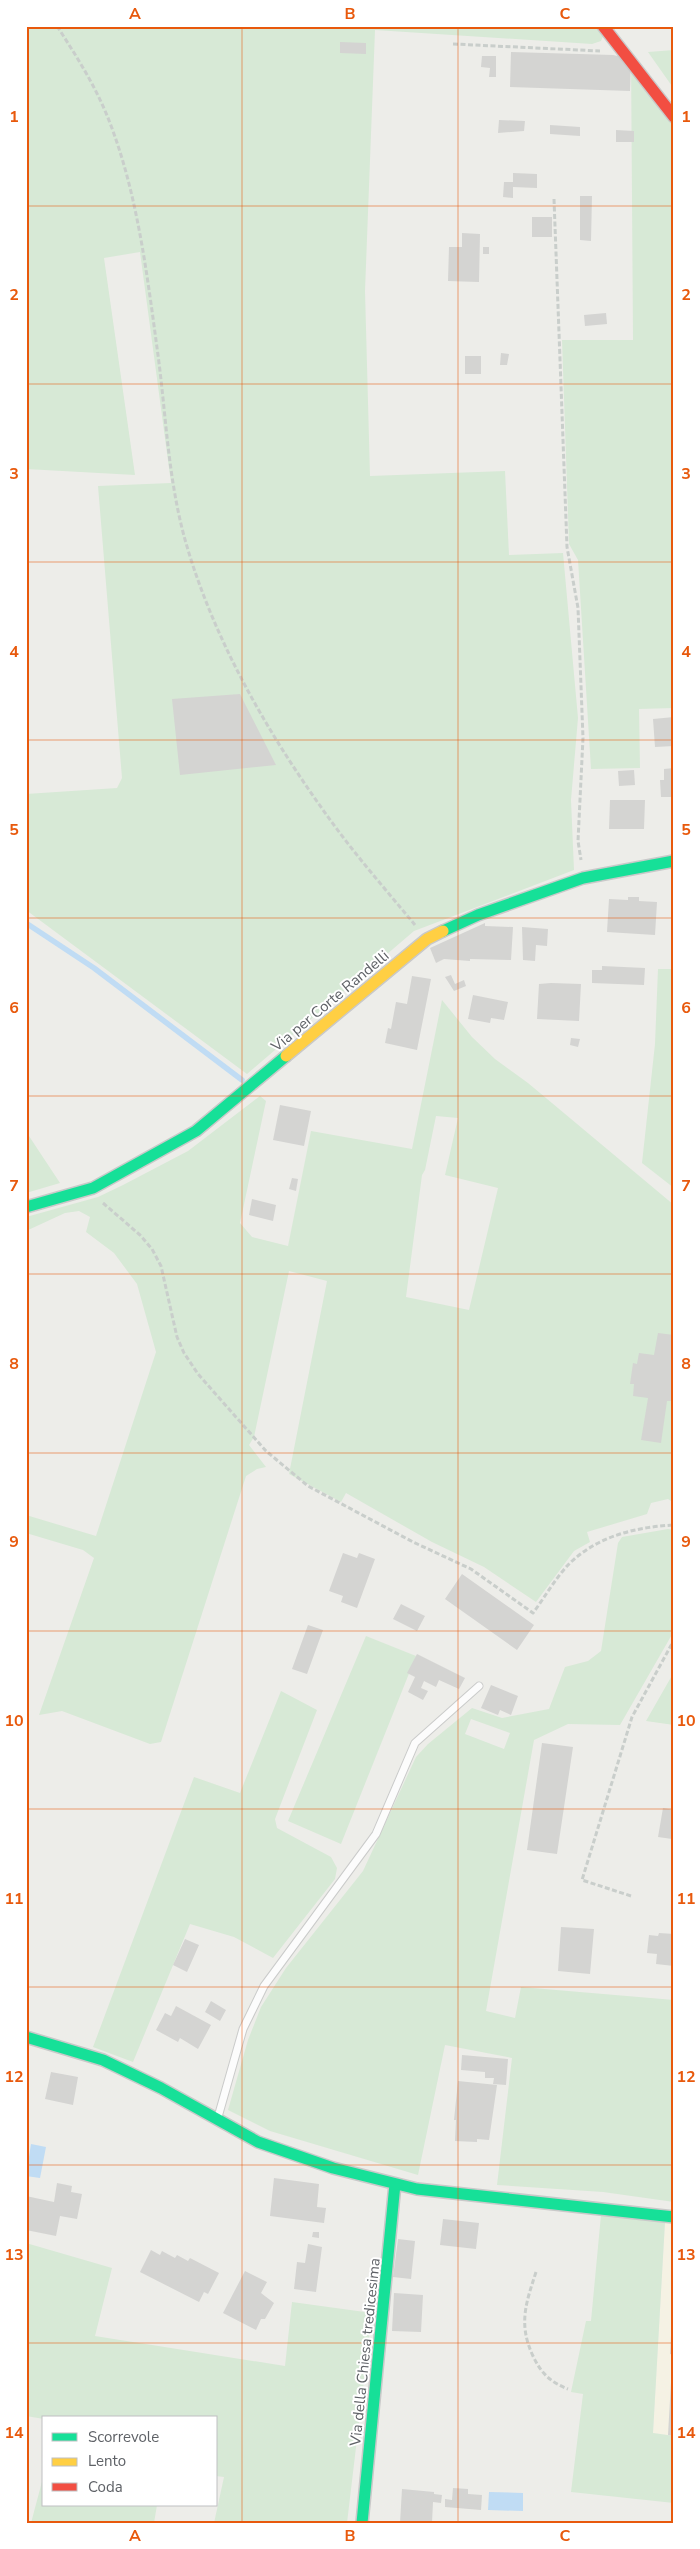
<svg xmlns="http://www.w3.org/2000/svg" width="700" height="2549" viewBox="0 0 700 2549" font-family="'Nunito Sans',sans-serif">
<rect width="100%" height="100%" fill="#edede9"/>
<path fill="#f5f2e4" d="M665,2222h9v214l-21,-3z"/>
<path fill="#d7e9d6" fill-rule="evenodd" d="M26,26h572l6,8 -3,7 -9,3 -217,-14 -10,261 5,185 135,-5 4,84 54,-2 15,165 -7,82 3,70 -160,61 -167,143 -221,-164v-116l91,-6 5,-10 -24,-292 73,-3 -31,-231 -36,6 31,217 -109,-6z
M674,50v39l-26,-37z
M631,56l43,58v594l-35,1 1,59 -49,1 -13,-209 -9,-16 -7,-204h71z
M658,969h16v219l-32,-25 13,-119z
M442,1000l30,37 23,22 33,24 146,122v298l-6,-4 -17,4 -4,11 -60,18 3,10 -16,9 -38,51 -52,-35 -52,-25 -86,-49 -5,9 -52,-28 38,-193 -38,-10 -35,166 -5,8 17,22 -9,2 -11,7 -85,266 -11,2 -88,-33 -23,4 55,-157 -11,-8 -57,-17v-18l70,21 60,-184 -19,-68 -23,-31 -28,-21 4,-15 -11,-6 -14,2 -39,18v-14l72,-20 25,-12 65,-34 72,-55 6,5 -26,122 12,14 36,9 23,-115 101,18zM436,1116l22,2 -13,57 53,13 -29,122 -63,-13 16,-122 3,-5z
M26,1132l1,1 33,50 -34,10z
M668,1529l6,1v101l-54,94 -52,-1 -34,16 -48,271 29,7 6,-31 153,13v202l-71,-10 -106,-7 15,-127 -67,-13 -27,130 -148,-44 -42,-21 20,-70 13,-33 25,-39 77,-97 53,-114 12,-13 44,-36 30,10 47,-9 16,-42 23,-6 13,-10 17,-108 4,-6zM471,1719l39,14 -6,16 -39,-15z
M366,1636l50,20 -75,188 -53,-23z
M674,1672v53l-28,-4z
M281,1691l36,19 -42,109 2,9 54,29 6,11 -2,11 -62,79 -39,-21 -44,-13 -57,138 -40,-15 101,-270 46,16z
M601,2215l64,7 -12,211 21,3v67l-103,-11 12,-98 -12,-2 15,-71h5z
M26,2243l86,25 -17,68 190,30 7,-64 80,11 -25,210h-133l10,-46 -8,-1v-58l-172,1 -18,-3z
M44,2474v31h113l-3,18h-123z"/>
<path fill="#c0dcf4" d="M31,2144l15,3 -6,31 -14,-2z
M489,2492l34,1v18l-35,-1z"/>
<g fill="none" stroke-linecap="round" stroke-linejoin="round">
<path stroke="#c0dcf4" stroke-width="5.5" d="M26,923l68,45 148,112"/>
</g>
<path fill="#d4d4d2" d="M340,42l26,1v11l-26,-1z
M511,52l102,3 18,4 -1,32 -120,-4z
M482,56h14v21h-7l1,-9 -9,-1z
M499,120l26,1 -1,10 -26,2z
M550,125l30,2v9l-30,-2z
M616,130l18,1v11h-18z
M513,173l24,1v14l-24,-1v11l-10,-1 1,-15h9z
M580,196h12l-1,45 -11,-1z
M532,217h20v20h-20z
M462,233l18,1 -1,48 -31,-1 1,-34h13z
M483,247h6v7h-6z
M606,313l1,11 -22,2 -1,-11z
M501,353l8,1 -2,11h-7z
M465,356h16v18h-16z
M240,694l36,71 -96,10 -8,-76z
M674,717v29l-19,1 -2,-28z
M674,768v29h-13l-1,-17h4v-11z
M634,770l1,15 -16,1 -1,-15z
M610,800h35l-1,29h-35z
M628,897h11v4l18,1 -2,33 -48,-3 2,-33 19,1z
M485,923v3l28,1 -2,33 -41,-1v2l-26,-2 -8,4 -6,-15z
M522,927l26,2 -1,17 -11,-1 -1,16 -12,-1z
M602,966l43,2 -1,17 -52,-2v-13h10z
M451,975l4,9 9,-4 2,6 -12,5 -9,-14z
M412,976l19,3 -14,71 -32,-7 3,-15 3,1 5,-27 11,2z
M551,983l30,1 -2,37 -42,-2 2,-35z
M473,995l35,7 -4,18 -13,-2 -1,5 -22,-4z
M571,1038l9,1 -2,8 -8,-2z
M280,1105l31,6 -7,35 -31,-6z
M292,1178l6,1 -2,12 -7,-2z
M252,1199l24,6 -3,16 -24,-6z
M658,1333l16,2v66h-7l-6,42 -20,-3 7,-42 -15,-2 1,-12h-4l3,-21 4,1 2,-11 15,2z
M343,1553l14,5 2,-5 16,6 -18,49 -16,-6 2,-6 -14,-5z
M462,1574l72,51 -17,25 -72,-51z
M401,1604l24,12 -8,15 -24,-12z
M308,1625l15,5 -16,44 -15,-5z
M417,1654l48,24 -6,11 -20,-9 -3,7 -12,-6 -3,7 7,3 -5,9 -15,-8 7,-15 -8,-4z
M491,1685l27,11 -7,19 -11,-5 -2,5 -17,-7z
M542,1743l31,4 -16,107 -30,-4z
M663,1808l11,2 -2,29 -14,-2z
M561,1927l33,2 -4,45 -32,-3z
M659,1933l15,1v32l-18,-2 1,-10 -10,-1 2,-18 9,1z
M185,1939l14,6 -12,27 -14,-7z
M211,2001l15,9 -6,11 -15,-9z
M176,2006l35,19 -13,24 -18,-11 -2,4 -22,-12 9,-17 6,3z
M462,2055l46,4 -2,26 -13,-1 1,-6h-9v-6l-24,-2z
M51,2072l27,5 -5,28 -28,-6z
M458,2081l39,4 -8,55 -12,-1v3l-22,-1 1,-21h-2z
M274,2178l45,6 -2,23 9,1 -2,15 -54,-7z
M57,2183l15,3 -1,6 11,2 -5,25 -17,-3 -4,20 -30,-6v-34l28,6z
M443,2219l36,4 -3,26 -36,-4z
M313,2232h6v6l-7,-1z
M398,2239l17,2 -4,38 -18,-2z
M308,2244l14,3 -6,45 -22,-3 3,-27 8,1z
M151,2250l9,5 2,-4 13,7 2,-3 11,6 2,-3 29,15 -11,21 -4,-2 -5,10 -59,-30z
M245,2271l22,11 -6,11 13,10 -9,16h-4l-5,11 -33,-17z
M394,2293l29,2 -2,37 -29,-1z
M672,2317h2v38l-4,-1z
M672,2364h2v72l-6,-1z
M453,2488l15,1v5l14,1 -1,15 -36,-3v-8l7,1z
M402,2489l32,3v2l8,1 -1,8 -8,-1 -1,21h-32z"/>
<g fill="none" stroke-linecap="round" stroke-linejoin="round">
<g stroke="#cacbca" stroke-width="9">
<path id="lane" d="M218,2117l25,-88 21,-43 112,-152 39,-91 64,-57"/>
</g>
<g stroke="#c9c9c9" stroke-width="14">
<path id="fast" d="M443,931l35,-16 105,-37 91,-17
M26,1207l67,-19 103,-57 90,-75
M26,2037l77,23 58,28 97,54 75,26 84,21 257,28
M362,2523l33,-339"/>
</g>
<g stroke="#c9c9c9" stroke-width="14">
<path id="slow" d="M286,1056l141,-117 16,-8"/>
</g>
<g stroke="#c9c9c9" stroke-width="14">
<path id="jam" d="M603,26l71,91"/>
</g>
<path stroke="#c9cecb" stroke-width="3" stroke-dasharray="5 2.5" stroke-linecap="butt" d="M57,26c18,28 36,56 49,87 31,75 41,161 52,242 8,60 10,121 26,181 28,102 85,200 147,285 26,36 56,70 84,104
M453,44l147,7
M554,199l13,348 11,61 5,130 -5,103 3,19
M103,1203l37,32 12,14 9,17 16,71 7,16 14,21 68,77 42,35 105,56 58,27 62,44c12,-16 23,-36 37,-50 28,-27 66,-36 104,-38
M631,1896l-49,-16 50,-163 42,-77
M536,2272c-10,31 -18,52 -3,84 8,17 17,26 35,33"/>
<use href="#lane" stroke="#fcfcfc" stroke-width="7"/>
<use href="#fast" stroke="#16e098" stroke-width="11"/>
<use href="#slow" stroke="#ffcf43" stroke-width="11"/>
<use href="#jam" stroke="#f24e42" stroke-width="11"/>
</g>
<path fill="none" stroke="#e8590c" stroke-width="1" stroke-opacity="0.55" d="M242,26v2497M458,26v2497M26,206h648M26,384h648M26,562h648M26,740h648M26,918h648M26,1096h648M26,1274h648M26,1453h648M26,1631h648M26,1809h648M26,1987h648M26,2165h648M26,2343h648"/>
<g text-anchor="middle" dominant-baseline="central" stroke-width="4" stroke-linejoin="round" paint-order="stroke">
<g font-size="15" fill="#5e6166" stroke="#fff">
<text transform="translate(330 1001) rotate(-40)">Via per Corte Randelli</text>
<text transform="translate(365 2352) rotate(-84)">Via della Chiesa tredicesima</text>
</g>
</g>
<rect width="700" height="2549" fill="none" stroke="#ffffff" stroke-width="55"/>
<rect x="42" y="2416" width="175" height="90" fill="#ffffff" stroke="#bfc0c2"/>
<rect x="52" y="2433" width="25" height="8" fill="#16e098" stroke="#bfc0c2"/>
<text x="88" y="2442" font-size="15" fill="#5e6166">Scorrevole</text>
<rect x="52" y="2458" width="25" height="8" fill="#ffcf43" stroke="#bfc0c2"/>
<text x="88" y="2466" font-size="15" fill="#5e6166">Lento</text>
<rect x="52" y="2483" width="25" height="8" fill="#f24e42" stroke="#bfc0c2"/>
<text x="88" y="2492" font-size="15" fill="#5e6166">Coda</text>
<rect x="28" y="28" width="644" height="2494" fill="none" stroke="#e8590c" stroke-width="2"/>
<g font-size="16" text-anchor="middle" font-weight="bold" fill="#e8590c">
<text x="135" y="19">A</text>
<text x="350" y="19">B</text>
<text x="565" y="19">C</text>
<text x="14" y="122">1</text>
<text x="686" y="122">1</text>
<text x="14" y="300">2</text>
<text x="686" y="300">2</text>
<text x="14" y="479">3</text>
<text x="686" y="479">3</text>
<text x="14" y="657">4</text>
<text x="686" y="657">4</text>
<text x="14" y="835">5</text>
<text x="686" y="835">5</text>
<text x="14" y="1013">6</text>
<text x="686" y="1013">6</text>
<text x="14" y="1191">7</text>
<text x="686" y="1191">7</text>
<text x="14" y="1369">8</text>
<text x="686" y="1369">8</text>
<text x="14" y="1547">9</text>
<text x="686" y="1547">9</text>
<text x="14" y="1726">10</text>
<text x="686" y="1726">10</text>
<text x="14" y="1904">11</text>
<text x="686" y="1904">11</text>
<text x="14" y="2082">12</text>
<text x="686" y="2082">12</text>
<text x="14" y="2260">13</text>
<text x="686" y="2260">13</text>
<text x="14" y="2438">14</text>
<text x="686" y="2438">14</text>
<text x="135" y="2541">A</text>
<text x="350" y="2541">B</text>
<text x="565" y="2541">C</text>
</g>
</svg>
